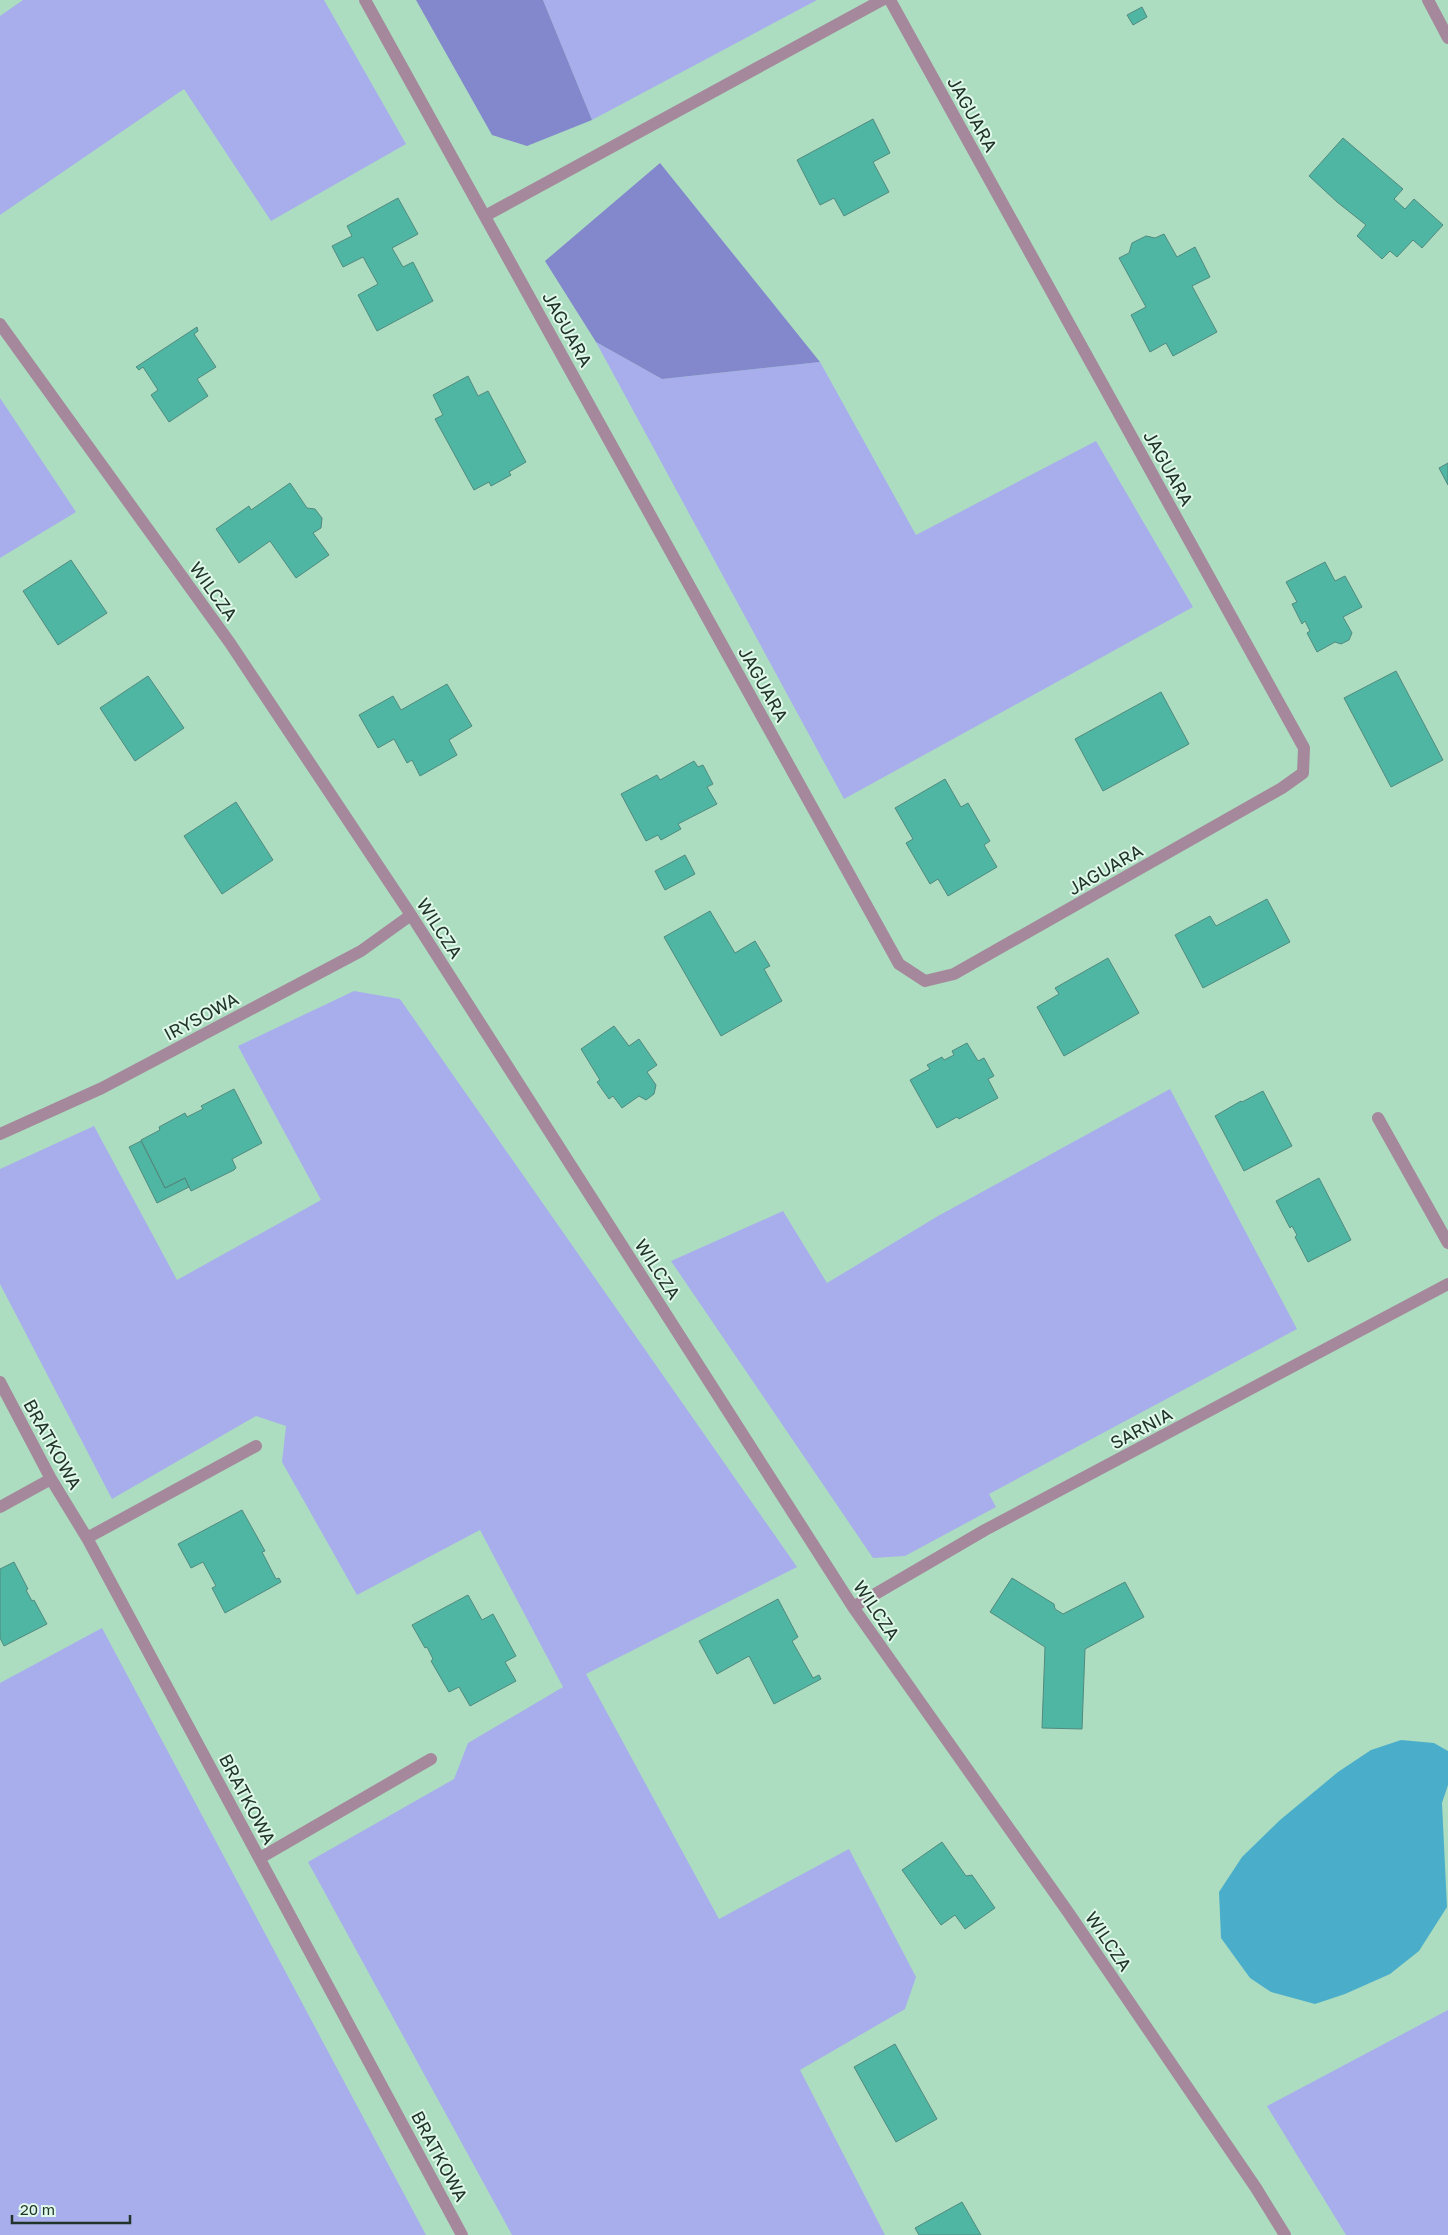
<svg xmlns="http://www.w3.org/2000/svg" width="1448" height="2235" viewBox="0 0 1448 2235" font-family="'Golos Text',sans-serif">
<rect width="100%" height="100%" fill="#adddc1"/>
<path fill="#a7aeeb" d="M23,0h301l82,144 -135,77 -87,-132 -184,126v-199z
M543,0h274l-225,120z
M596,342l66,37 158,-17 96,173 180,-94 97,166 -349,192z
M0,398l76,114 -76,46z
M354,991l46,8 397,568 -211,107 133,245 130,-70 67,128 -11,32 -105,61 85,165h-373l-204,-373 146,-83 14,-36 95,-56 -83,-157 -123,65 -75,-133 4,-36 -30,-10 -144,83 -112,-215v-115l94,-43 83,154 144,-80 -83,-154z
M1170,1089l127,240 -308,165 7,13 -91,49 -32,2 -202,-297 112,-50 44,72 111,-67z
M102,1628l324,607h-426v-552z
M1448,2010v225h-102l-79,-129z"/>
<path fill="#8288cb" d="M416,0h127l49,120 -65,26 -35,-11z
M660,163l160,199 -158,17 -66,-37 -51,-81z"/>
<path fill="#4aaeca" d="M1401,1740l33,3 14,8v34l-6,18 5,104 -28,44 -29,23 -45,20 -30,10 -44,-12 -21,-14 -29,-40 -2,-46 23,-35 38,-37 58,-48 33,-22z"/>
<path fill="#4fb6a3" stroke="#518a7e" d="M1142,7l5,10 -14,8 -6,-10z
M873,119l17,34 -17,9 16,30 -45,24 -10,-18 -14,7 -23,-45z
M1343,138l60,51 -9,10 11,10 9,-10 29,26 -21,23 -9,-8 -16,17 -7,-6 -8,8 -25,-23 9,-11 -29,-23 -28,-26z
M398,198l20,36 -26,14 11,19 10,-5 20,39 -56,30 -19,-36 20,-11 -15,-27 -20,10 -11,-21 20,-10 -5,-10z
M1164,234l13,23 18,-10 15,30 -18,9 25,46 -44,24 -7,-13 -16,9 -19,-37 15,-8 -27,-49 10,-5 3,-10 14,-7 9,2z
M197,327l1,4 -4,3 22,33 -19,12 11,17 -39,26 -18,-27 7,-5 -15,-23 -4,3 -3,-3z
M468,376l10,20 10,-5 38,71 -17,10 2,3 -20,11 -2,-4 -15,8 -39,-71 8,-4 -10,-20z
M1448,463v22l-9,-17z
M290,483l17,25 8,1 7,9 -1,10 -8,5 16,22 -33,23 -26,-37 -31,22 -23,-34 33,-23 2,4z
M71,560l36,53 -49,32 -35,-54z
M1325,562l10,19 10,-5 17,31 -19,10 9,16 -3,7 -8,4 -6,-2 -18,10 -10,-19 3,-2 -5,-10 -3,3 -10,-20 5,-2 -11,-20z
M1396,671l47,89 -52,27 -47,-89z
M148,676l36,52 -49,33 -35,-53z
M447,684l25,42 -23,14 8,15 -37,21 -8,-16 -5,3 -13,-24 -16,9 -19,-33 34,-19 8,14z
M1161,692l28,52 -86,47 -28,-52z
M694,761l4,6 5,-2 10,19 -6,3 10,17 -39,20 3,5 -20,11 -3,-5 -12,6 -25,-47 36,-19 3,5z
M945,779l16,28 7,-4 22,38 -6,4 13,22 -49,29 -10,-17 -8,5 -24,-41 7,-4 -18,-31z
M236,802l37,58 -51,34 -38,-58z
M685,855l10,19 -30,16 -10,-19z
M1267,899l23,43 -87,46 -28,-53 35,-19 6,10z
M710,911l25,42 20,-12 15,25 -6,3 18,32 -61,35 -57,-99z
M1108,958l31,55 -75,43 -27,-49 22,-13 -4,-6z
M614,1026l15,20 10,-7 18,26 -10,7 9,13 -2,9 -8,6 -7,-4 -17,12 -9,-12 -4,3 -12,-17 3,-2 -19,-31z
M967,1043l11,18 6,-3 10,18 -6,3 10,19 -39,21 -2,-2 -20,11 -27,-48 20,-11 -3,-4 15,-8 2,3 10,-5 -2,-4z
M234,1089l28,54 -30,16 4,9 -2,2 -43,21 -6,-13 -20,10 -24,-48 19,-10 -1,-3 26,-14 2,4 16,-8 -2,-3z
M1263,1091l29,55 -48,25 -29,-55 26,-15 1,1z
M141,1141l24,47 20,-10 4,9 -32,16 -28,-56z
M1319,1178l32,62 -43,22 -13,-25 2,-2 -5,-9 -2,2 -14,-27z
M242,1510l23,41 -3,1 14,27 3,-1 2,4 -56,31 -13,-25 4,-2 -13,-24 -12,6 -13,-24z
M14,1562l14,27 -2,1 6,11 2,-1 13,24 -43,22 -4,-8v-69z
M1012,1578l42,26 1,5 8,5 62,-32 19,35 -59,32 -3,80 -40,-1 3,-81 -55,-35z
M468,1595l14,25 11,-6 23,42 -11,6 11,19 -46,25 -11,-19 -10,5 -18,-31 2,-2 -6,-12 -2,1 -13,-23z
M778,1599l20,38 -6,4 21,37 6,-3 2,4 -47,25 -25,-48 -32,18 -18,-33z
M942,1842l24,34 6,-1 23,33 -30,21 -10,-14 -14,10 -39,-55z
M895,2044l42,75 -41,23 -42,-75z
M962,2202l19,33h-62l-4,-7z"/>
<g fill="none" stroke-linecap="round" stroke-linejoin="round">
<path stroke="#a5889b" stroke-width="12" d="M1378,1118l70,125"/>
<path stroke="#a5889b" stroke-width="12" d="M365,0l534,964 26,17 29,-7 328,-186 21,-15 1,-25 -414,-748
M1428,0l20,38
M485,216l397,-216
M0,324l230,319 181,272 442,692 215,305 188,276 29,47
M0,1134l102,-46 259,-137 50,-36
M0,1382l51,97 36,59 375,697
M0,1507l51,-28
M87,1538l169,-92
M853,1607l132,-77 463,-246
M260,1858l171,-99"/>
</g>
<g text-anchor="middle" dominant-baseline="central" stroke-width="4" stroke-linejoin="round" paint-order="stroke">
<g font-size="18" fill="#213429" stroke="#dff8e9">
<text transform="translate(973 114) rotate(61)">JAGUARA</text>
<text transform="translate(568 329) rotate(61)">JAGUARA</text>
<text transform="translate(1169 468) rotate(61)">JAGUARA</text>
<text transform="translate(214 591) rotate(54)">WILCZA</text>
<text transform="translate(764 684) rotate(61)">JAGUARA</text>
<text transform="translate(1105 869) rotate(-30)">JAGUARA</text>
<text transform="translate(440 928) rotate(57)">WILCZA</text>
<text transform="translate(201 1016) rotate(-28)">IRYSOWA</text>
<text transform="translate(658 1269) rotate(57)">WILCZA</text>
<text transform="translate(1141 1428) rotate(-28)">SARNIA</text>
<text transform="translate(53 1444) rotate(61)">BRATKOWA</text>
<text transform="translate(877 1610) rotate(56)">WILCZA</text>
<text transform="translate(248 1799) rotate(62)">BRATKOWA</text>
<text transform="translate(1109 1941) rotate(56)">WILCZA</text>
<text transform="translate(440 2156) rotate(62)">BRATKOWA</text>
</g>
</g>
<path d="M12 2215v8h118v-8" fill="none" stroke="#213429" stroke-width="2.5"/>
<text x="20" y="2215" font-size="15" fill="#213429" stroke="#dff8e9" stroke-width="4" paint-order="stroke">20 m</text>
</svg>
